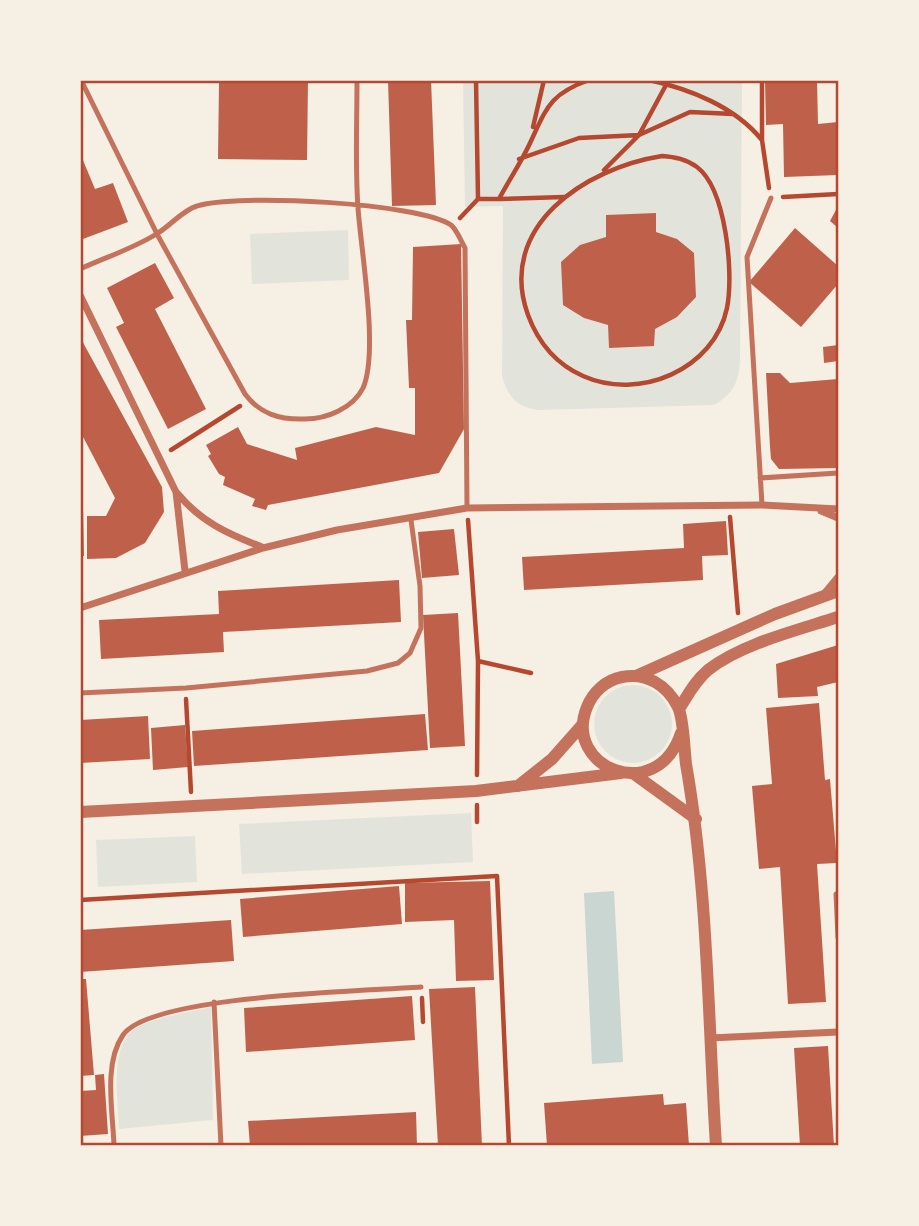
<svg xmlns="http://www.w3.org/2000/svg" width="919" height="1226" viewBox="0 0 919 1226" font-family="'Zilla Slab',serif">
<rect width="100%" height="100%" fill="#f6efe4"/>
<path fill="#e2e4dc" d="M463,81h279l-2,281c-2,22 -7,32 -26,43l-175,5c-22,-2 -31,-13 -37,-34l1,-170 -38,1z
M348,230l1,50 -97,4 -2,-50z
M594 724a39 39 0 1 1 78 0a39 39 0 1 1-78 0Z
M471,813l2,49 -231,12 -3,-50z
M195,836l2,46 -99,5 -2,-47z
M211,1007l2,113 -94,9c-1,-28 -11,-87 19,-102 21,-11 50,-14 73,-20z"/>
<path fill="#c9d6d2" d="M614,891l9,171 -31,2 -8,-171z"/>
<path fill="#bf614a" d="M192,80h116l-1,80 -89,-1 1,-76h-27z
M388,80h43l5,125 -44,1z
M765,80h52l1,44 20,-2v53l-54,2 -1,-53 -17,1z
M80,153l15,36 18,-6 15,39 -45,17z
M838,206v22l-8,-7z
M656,213v19l21,7 17,14 2,44 -19,20 -22,12 -1,17 -45,2 -1,-23 -24,-7 -21,-13 -2,-43 19,-17 26,-8v-22z
M795,228l43,38v18l-37,43 -52,-45z
M461,244l3,185 -25,44 -171,32 -2,5 -14,-4 3,-7 -32,-14 2,-8 -6,-3 -11,-18 3,-2 -5,-9 32,-18 9,17 50,16 -2,-12 81,-21 39,8v-47h-6l-3,-68h6l1,-73z
M155,263l19,35 -19,11 51,100 -38,20 -52,-102 8,-4 -17,-35z
M80,337l82,150 2,25 -19,31 -29,15 -29,1v-43h19l9,-18 -35,-67z
M838,345v16l-14,2 -1,-16z
M766,373h14l10,10 48,-4v89l-59,1 -8,-10 -1,-12z
M80,510h3l1,46h-4z
M726,521l2,34 -26,1 1,24 -179,10 -2,-33 162,-9 -1,-24z
M454,529l5,46 -37,3 -4,-46z
M399,580l2,42 -178,10 1,20 -123,7 -2,-39 120,-6 -1,-23z
M458,613l7,133 -35,2 -7,-133z
M838,645v37l-21,5 1,9 -40,2 -2,-34z
M819,703l6,77 5,-1 7,84 -20,1 9,138 -38,2 -8,-137 -21,2 -7,-83 20,-2 -6,-76z
M425,714l3,36 -234,16 -2,-35z
M148,716l2,43 -70,4v-43z
M185,725l3,42 -35,3 -2,-42z
M490,881l4,99 -38,1 -2,-61 -49,2v-39z
M399,886l3,38 -159,13 -3,-38z
M231,920l3,41 -154,11v-42z
M80,979h6l8,96 -14,1z
M475,987l7,159h-44l-9,-157z
M412,996l3,44 -169,12 -2,-44z
M828,1046l6,100h-34l-6,-98z
M104,1074l4,60 -28,2v-45l16,-1 -1,-15z
M663,1094l1,11 22,-2 3,43h-142l-3,-43z
M416,1112l1,34h-167l-2,-25z"/>
<g fill="none" stroke-linecap="round" stroke-linejoin="round">
<path stroke="#b5482f" stroke-width="4.5" d="M649,80c41,9 86,27 112,59
M762,80v60l7,48
M533,127l11,-47
M662,156c13,1 24,3 35,11 29,22 37,106 30,141 -13,62 -88,93 -144,68 -27,-12 -45,-34 -55,-61 -32,-89 58,-147 134,-159z
M519,159l60,-21 60,-3 51,-23 43,2
M604,170l35,-35 27,-50
M783,197l55,-3
M478,199h21c10,-19 23,-38 32,-58 16,-34 19,-47 58,-61
M500,199l64,-2
M460,218l18,-19 -2,-119
M171,450l69,-44
M730,517l8,96
M468,520l10,141 53,12
M186,699l5,93
M477,775l1,-114
M477,805v17
M80,900l417,-24 12,270
M422,998l1,24"/>
<path stroke="#c5725c" stroke-width="5" d="M81,80l76,154 88,160c15,20 35,26 60,25 22,0 48,-11 58,-31 16,-36 -2,-137 -5,-180 -3,-42 -1,-85 -1,-128
M80,269c26,-12 55,-21 78,-36 13,-8 25,-23 39,-27 38,-13 223,-3 254,19 6,5 10,16 14,23l2,260
M760,478l78,-5
M762,505l-15,-248 24,-59
M80,693l106,-5 181,-17 31,-8 12,-10 11,-25 -1,-42 -9,-66
M836,894l2,44
M214,1002l7,144
M114,1146c-1,-34 -11,-82 9,-111 27,-40 245,-44 298,-48"/>
<path stroke="#c5725c" stroke-width="7" d="M80,295l96,197 9,79
M177,493c24,29 51,41 85,54
M821,511l17,7
M823,595l15,-18
M80,608l183,-60 74,-18 130,-22 295,-3 76,4
M710,1038l128,-6"/>
<path stroke="#c5725c" stroke-width="12" d="M636,676l139,-62 63,-23
M679,709c9,-14 16,-28 29,-39 33,-26 90,-40 130,-53
M681,733c-24,73 -119,35 -94,-26 6,-15 19,-27 35,-30 24,-5 45,8 56,30 6,13 6,41 8,57 22,125 22,255 30,382
M634,774l62,45
M518,786l34,-27 31,-35
M80,812l396,-21 145,-18"/>
</g>
<rect width="919" height="1226" fill="none" stroke="#f6efe4" stroke-width="164"/>
<rect x="82" y="82" width="755" height="1062" fill="none" stroke="#b5482f" stroke-width="2.5"/>
</svg>
